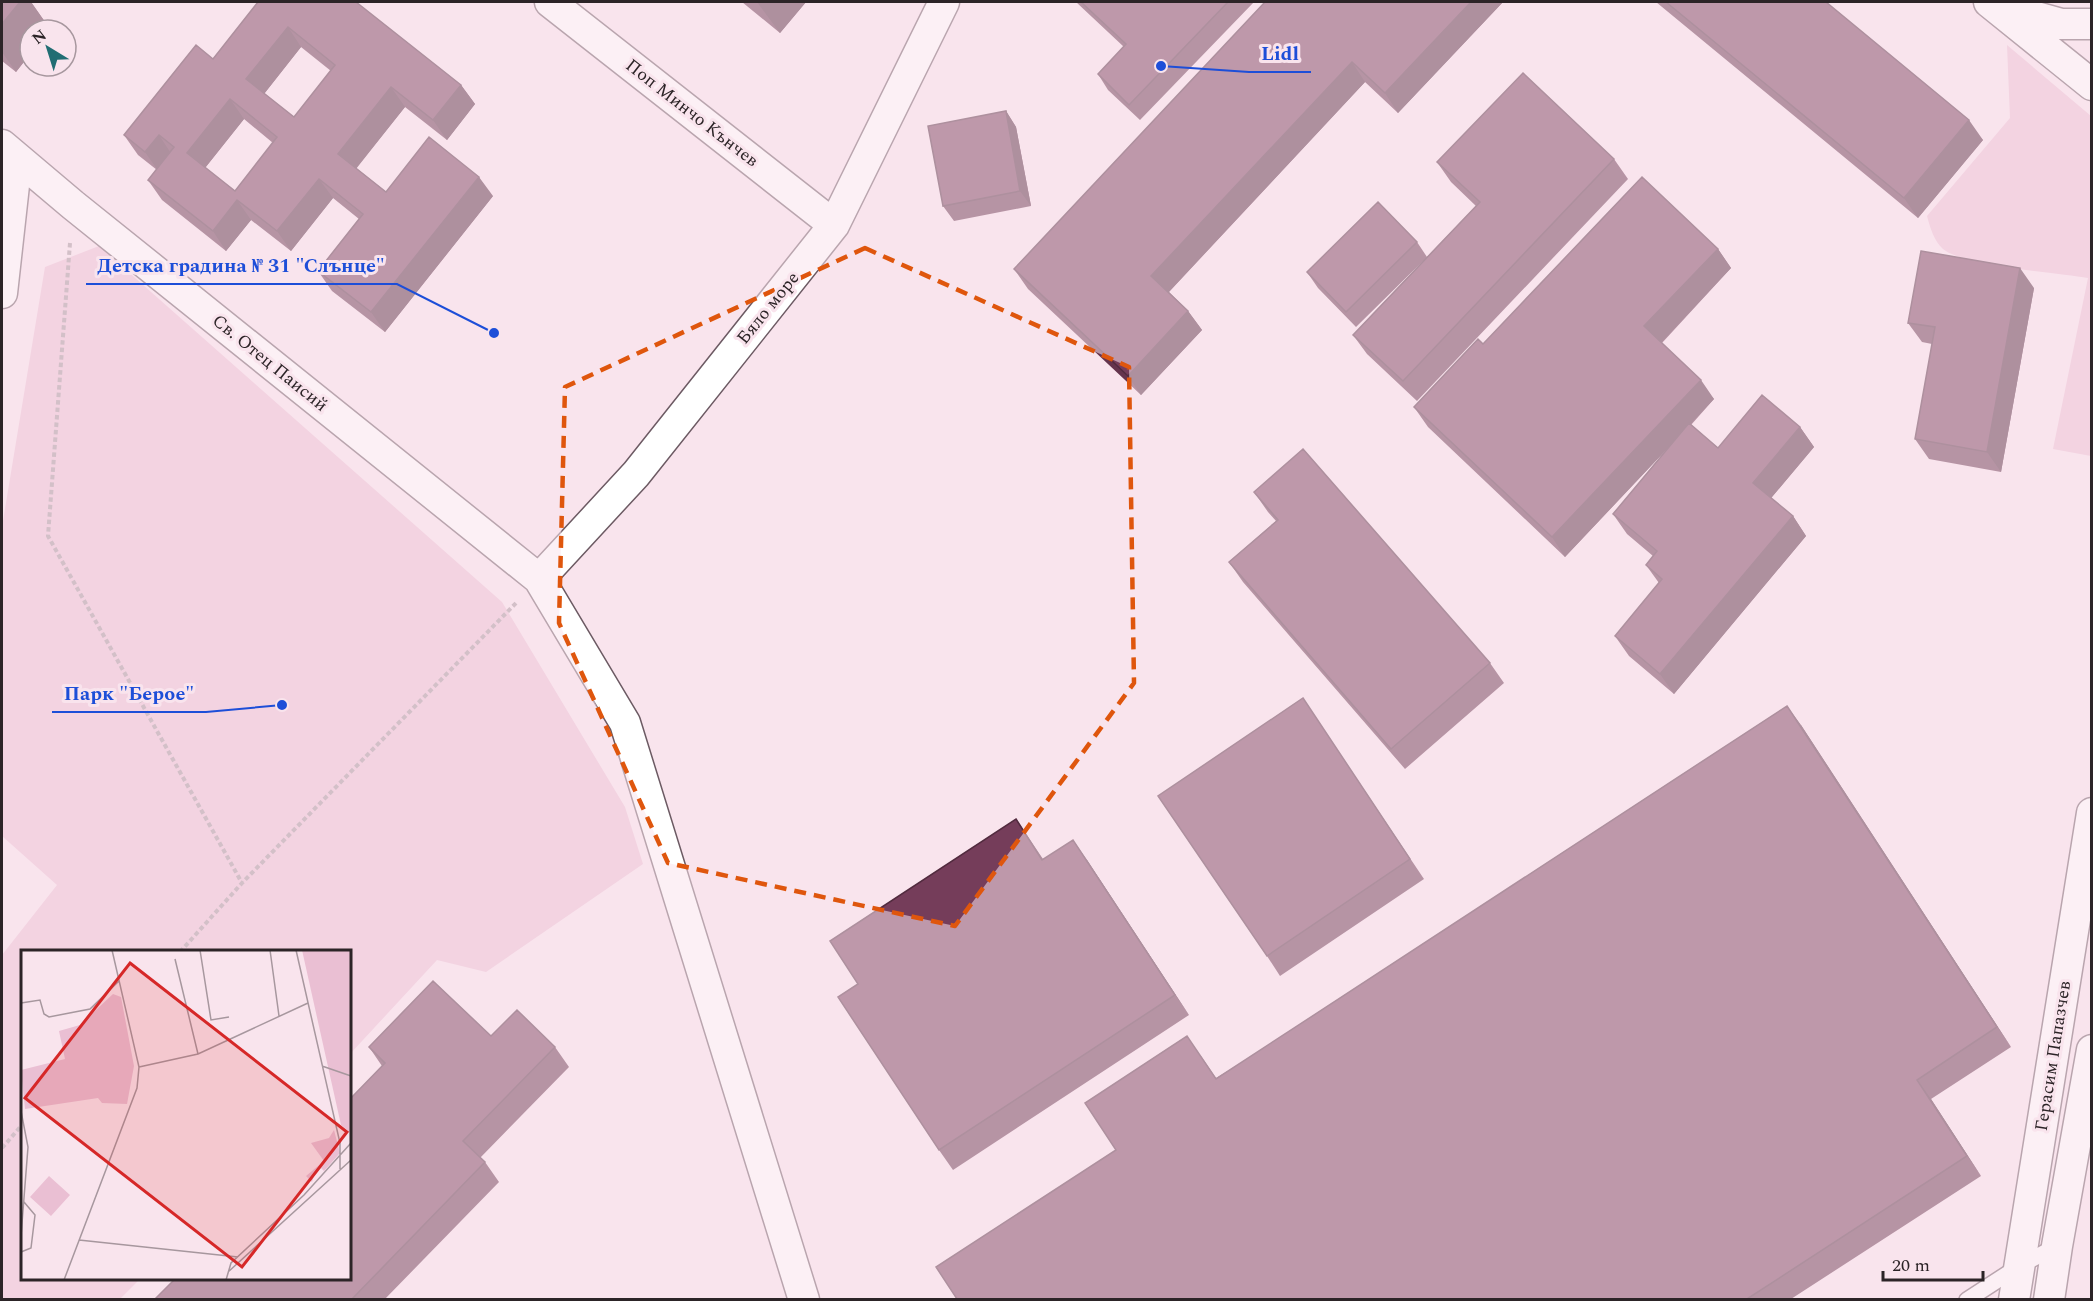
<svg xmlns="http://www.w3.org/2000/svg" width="2093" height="1301" viewBox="0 0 2093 1301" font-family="Spectral,serif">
<rect width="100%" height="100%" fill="#f9e4ed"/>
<path fill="#eabfd3" d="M2007,45l84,71v340l-38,-7 35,-171c-30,-5 -125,-12 -145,-29 -9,-8 -13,-22 -16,-33l83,-98z
M99,246l403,356 123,205 18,57 -157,108 -49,-12 -87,94v-102h-328v326l118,1 -20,20h-118v-344l55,-70 -55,-49v-309l43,-260z"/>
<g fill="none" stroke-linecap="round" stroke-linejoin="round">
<g stroke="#6c5a63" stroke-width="18">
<path id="service" d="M1967,1300l54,-35 36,-19"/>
</g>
<g stroke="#6c5a63" stroke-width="33">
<path id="minor" d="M550,2l284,223
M1989,2l103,83
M2004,8l57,16h31
M2,145l71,60 466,374 86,144 179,577
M2,293l15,-135
M539,579l97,-105 198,-249 110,-223
M2014,1300l78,-487
M2049,1300l8,-54 35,-196"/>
</g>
<path stroke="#a4949b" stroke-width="4" stroke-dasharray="4.5 3" stroke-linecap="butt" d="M70,243l-22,293 194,347
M180,952l62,-69 275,-281
M2,1148l20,-23"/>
<use href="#service" stroke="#fff" stroke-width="15"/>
<use href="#minor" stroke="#fff" stroke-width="30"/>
</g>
<path fill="#65344d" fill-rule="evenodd" d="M2,2h29l19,27 -1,1h-19v24l-14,18 -14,-11z
M258,2l203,83 14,19 -28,36 -42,-33 -49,61 30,24 107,4 -108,136 -53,-41 -14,-20 41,-52 -26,-21 -42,53 -40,-31 -25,31 -64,-51 -14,-20 9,-10 -19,-15 -14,-20 89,-76zM301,47l30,24 -37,46 -30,-23zM244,119l29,24 -38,48 -30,-23z
M742,2h64l-26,31z
M1076,2h178l-114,118 -32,-30 -10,-16 26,-27z
M1265,2h238l-105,111 -33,-31 -196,210 19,19 14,19 -61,65 -113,-106 -14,-20z
M1656,2h170l157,138 -65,78z
M1006,111l10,16 15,79 -77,15 -11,-15z
M1614,159l14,20 -211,222 -50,-47 -14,-19 71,-75 -68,67 -38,-39 -11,-16 110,-30 10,15 49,-51 -25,-24 -14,-20z
M1718,249l13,19 -69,75 52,56 -23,26 27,23 82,-21 14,20 -43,51 22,18 13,20 -132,158 -45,-38 -14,-20 44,-53 -13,-18 7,-9 -26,-22 -14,-20 55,-66 -103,109 -137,-130 -14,-20 69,-63z
M2034,288l-33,184 -72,-13 -14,-20 17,-95 -10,-2 -14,-19z
M1254,492l236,171 14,20 -99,86 -162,-187 -14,-20 47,-41 -8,-9z
M1316,718l108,161 -144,97 -13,-20z
M1801,725l210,322 -80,52 50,77 -190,123h-834l159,-149 85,-94 15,22z
M1016,819l27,40 44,1 102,155 -236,155 -14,-20 -81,-166z
M491,1036l64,11 14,20 -89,91 5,4 14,20 -114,117h-230l227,-233 -13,-19z"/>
<path fill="#522b3f" d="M20,2h11l19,27 -1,1h-19v24l-14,18 -14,-20v-28z
M757,2h49l-26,31z
M1471,2h32l-105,111 -13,-20z
M288,27l13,20 -41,52 -14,-20z
M1352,62l13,20 -200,214 -14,-20z
M461,85l14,19 -28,36 -14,-20z
M391,87l14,20 -53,67 -14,-20z
M230,99l14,20 -43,54 -14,-20z
M1006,111l10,16 15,79 -11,-15z
M1969,120l14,20 -65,78 -14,-20z
M159,135l13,20 -13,17 -14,-20z
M479,177l14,19 -108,136 -14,-20z
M319,179l14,19 -42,53 -14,-20z
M237,200l14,20 -25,31 -13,-20z
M1718,249l13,19 -73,78 -14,-20z
M2020,268l14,20 -33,184 -14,-20z
M1188,311l14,19 -61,65 -13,-19z
M1701,380l13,19 -149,158 -13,-20z
M1800,427l14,20 -47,56 -14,-20z
M1793,516l13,20 -132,158 -14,-20z
M1787,706l14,19 210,322 -14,-20z
M1073,840l14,20 102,155 -14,-20z
M1917,1080l14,19 50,77 -14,-20z"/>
<path fill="#753d5a" stroke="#522b3f" stroke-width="1.5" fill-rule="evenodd" d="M2,2h18l-18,22z
M258,2h98l105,83 -28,35 -42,-33 -53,67 48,38 43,-55 50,40 -108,135 -53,-41 45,-57 -44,-35 -42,52 -40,-31 -24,31 -65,-51 26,-33 -15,-12 -14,17 -21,-17 72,-90 17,14zM288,27l47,38 -41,52 -48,-38zM230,99l47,38 -42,54 -48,-38z
M1081,2h147l-99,103 -31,-31 28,-30z
M1265,2h206l-86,91 -33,-31 -201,214 37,35 -60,65 -114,-107z
M1666,2h160l143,118 -65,78z
M1523,73l91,86 -211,222 -50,-46 127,-133 -43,-40z
M1006,111l14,80 -77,15 -15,-80z
M1642,177l76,72 -74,77 57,54 -149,157 -138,-130 64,-68 5,5z
M1378,202l39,40 -71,70 -39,-40z
M1921,251l99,17 -33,184 -72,-13 20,-112 -27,-4z
M1762,395l38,32 -47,56 40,33 -133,158 -45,-38 47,-57 -16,-14 11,-14 -44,-37 76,-91 29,25z
M1303,449l187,214 -99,86 -162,-187 49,-42 -24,-28z
M1303,698l107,161 -143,97 -109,-160z
M1787,706l210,321 -80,53 50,76 -220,143h-790l-21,-32 180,-117 -31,-47 102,-67 29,43z
M1016,819l26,41 31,-20 102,155 -236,155 -101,-153 20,-13 -28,-43z
M433,981l58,55 26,-26 38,37 -92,94 22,21 -133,137h-197l21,-21h174v-179l35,-36 -16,-16z"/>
<path d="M0 0H2093V1301H0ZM865,248l264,119 5,316 -179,243 -287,-63 -109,-240 6,-236z" fill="#f9e4ed" fill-opacity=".55" fill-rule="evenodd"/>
<path fill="none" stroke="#df560d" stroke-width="4.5" stroke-dasharray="12 8" stroke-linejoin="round" d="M865,248l264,119 5,316 -179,243 -287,-63 -109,-240 6,-236z"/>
<g text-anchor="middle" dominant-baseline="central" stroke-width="6" stroke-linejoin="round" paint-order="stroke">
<g font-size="18" fill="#2c2427" stroke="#f9e4ed">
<text transform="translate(692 113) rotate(38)">Поп Минчо Кънчев</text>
<text transform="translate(768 308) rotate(-51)">Бяло море</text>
<text transform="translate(270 363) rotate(39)">Св. Отец Паисий</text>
<text transform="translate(2053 1056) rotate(-81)">Герасим Папазчев</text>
</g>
</g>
<g transform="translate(21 950)">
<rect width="330" height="330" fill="#f9e4ed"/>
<path d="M281,0h49v183l-10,-8zM92,44l8,3 13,69 -7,38 -25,-1 -4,-5 -73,11 -4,-39 44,-11 -6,-28 21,-6zM313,180l6,23 -16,18 -3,-3 -6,5 -3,9 -6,-6 18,-15 -13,-18 18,-5zM28,226l21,19 -19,21 -21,-19z" fill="#eabfd3"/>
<path fill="none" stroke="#a7979e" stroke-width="1.5" d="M179,0l11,70 18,-3M249,0l9,66M275,0l44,193v26M154,9l23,95M0,53l19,-3 4,14 5,3 41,-8 29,-28M301,116l29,10M118,117l59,-13 110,-51M0,161l7,36 -7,89M58,290l159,17M0,302l10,-4 4,-33 -11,-13M207,322l123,-112M43,330l73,-192 2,-21 -27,-117M205,330l5,-17 73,-68 47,-52"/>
<path fill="#d62828" fill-opacity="0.15" stroke="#d62828" stroke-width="3" d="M109,13l217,169 -105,135 -217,-169z"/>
<rect width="330" height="330" fill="none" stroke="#2c2427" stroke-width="3"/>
</g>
<path fill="none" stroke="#1d4ed8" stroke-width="2" d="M1161 66L1249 72H1311M494 333L397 284H86M282 705L206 712H52"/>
<g fill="#1d4ed8" stroke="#f9e4ed" stroke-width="2">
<circle cx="1161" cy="66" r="6"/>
<circle cx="494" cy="333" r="6"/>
<circle cx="282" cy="705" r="6"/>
</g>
<g font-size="20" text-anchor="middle" font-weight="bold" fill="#1d4ed8" stroke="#f9e4ed" stroke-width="6" stroke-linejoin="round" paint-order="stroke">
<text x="1280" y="60">Lidl</text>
<text x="241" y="272">Детска градина № 31 "Слънце"</text>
<text x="129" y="700">Парк "Берое"</text>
</g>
<rect width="2093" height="1301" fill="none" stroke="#2c2427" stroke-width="6"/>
<g transform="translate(48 48) rotate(322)"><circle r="28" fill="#f9e4ed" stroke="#a7979e" stroke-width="1.5"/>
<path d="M0-4.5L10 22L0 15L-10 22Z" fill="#216d73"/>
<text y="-9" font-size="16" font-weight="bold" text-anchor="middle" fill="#2c2427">N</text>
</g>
<path d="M1883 1271v9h100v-9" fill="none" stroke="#2c2427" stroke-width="3"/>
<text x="1892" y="1271" font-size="18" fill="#2c2427" stroke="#f9e4ed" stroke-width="4.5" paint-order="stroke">20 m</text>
</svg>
